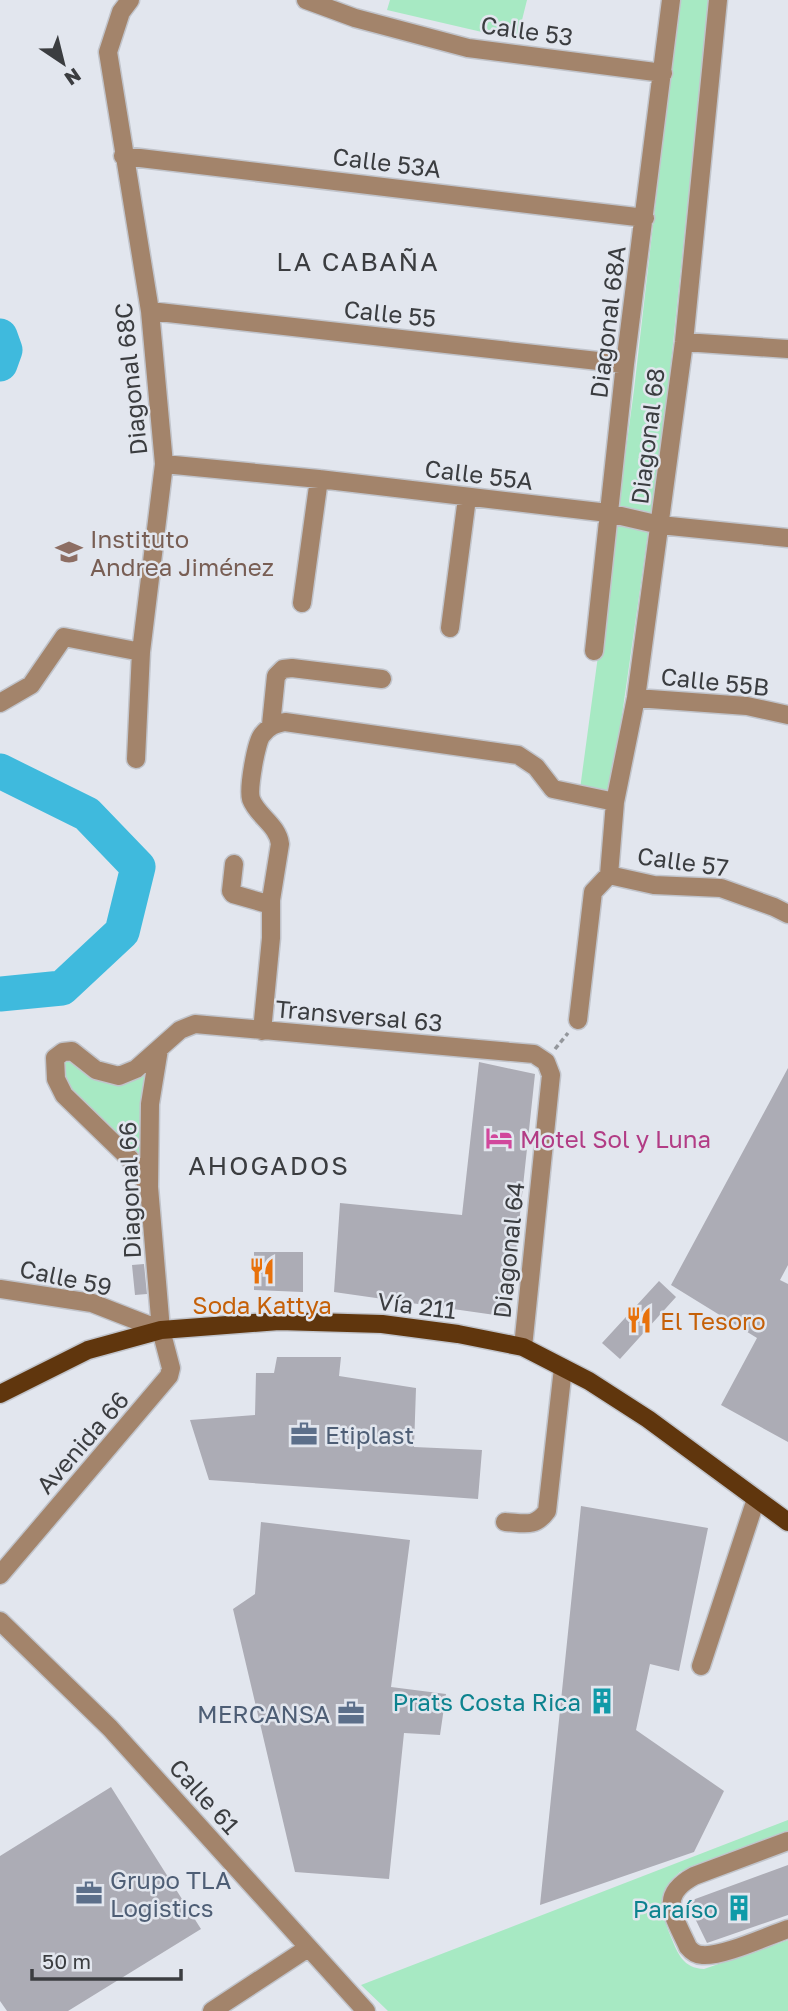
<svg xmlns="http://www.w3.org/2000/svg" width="788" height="2011" viewBox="0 0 788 2011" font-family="'Golos Text',sans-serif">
<rect width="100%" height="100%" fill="#e2e6ee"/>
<path fill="#a7e9c3" d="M390,0h137l-10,40 -130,-30z
M679,0h30l-42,401 -56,391 -31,-3 54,-399z
M65,1056l28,18 55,-7 -4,98 -77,-74 -8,-27z
M788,1820v11l-108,41c-23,18 -19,42 -9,65 7,17 12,31 33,32l84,-29v71h-400l-27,-26z"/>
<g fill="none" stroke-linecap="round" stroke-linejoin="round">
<path stroke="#3fbadd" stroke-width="35" d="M0,336l5,14 -5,14
M0,771l87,43 51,53 -16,65 -60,56 -62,6"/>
</g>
<path fill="#acacb5" d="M479,1062l56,12 -26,243 -175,-25 6,-89 122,12z
M788,1068v197l-8,15 8,4v158l-67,-37 36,-67 -86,-53z
M254,1252h49v40l-49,-2z
M144,1264l3,30 -12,1 -3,-30z
M659,1281l17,16 -56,62 -18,-16z
M277,1357h64l-2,19 77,12 -2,59 68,3 -4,49 -269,-19 -19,-60 65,-5 1,-42h18z
M581,1506l127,22 -29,143 -29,-7 -14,66 88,61 -30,61 -154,53z
M261,1522l149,18 -19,147 55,7 -6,41 -36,-2 -15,146 -94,-7 -62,-263 22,-15z
M111,1787l90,142 -133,82h-61l-7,-10v-145z
M788,1865v50l-81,28 -20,-41z"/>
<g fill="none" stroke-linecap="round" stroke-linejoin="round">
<g stroke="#c1c4cb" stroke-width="21">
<path id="minor" d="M130,0l-9,12 -13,40 42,259 14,153 -23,188 -5,107
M306,0l49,18 113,30 195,25
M123,156l522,62
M150,311l475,53
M684,342l104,7
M164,464l155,15 289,34 52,12 128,13
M302,603l17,-124
M450,628l17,-130
M594,651l31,-287 46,-364
M636,698l111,8 41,9
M0,703l31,-18 33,-48 77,15
M271,725l5,-49 7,-7 9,-1 90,11
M234,864l-3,27 2,3 31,9 7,-3 9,-56c-2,-19 -23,-28 -29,-45 -3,-10 5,-57 11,-64 7,-9 13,-11 23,-13l233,33 18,12 17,22 62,13
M609,875l6,-73 21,-104 48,-356 34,-342
M609,875l45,10 67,3 53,19 14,7
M578,1020l15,-128 16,-17
M262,1031l9,-93v-38
M149,1187l-19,-28 -66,-64 -8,-16 -1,-21 8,-6 9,-1 24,19 23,6 17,-7 44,-39 15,-6 339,30 12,8 5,13 -28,272
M0,1289l92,14 69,27
M505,1522c19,1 30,6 42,-11l16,-143
M0,1575l169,-199 2,-8 -10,-38 -12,-143 1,-83 9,-55
M0,1621l110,107 256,283
M701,1666l55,-167
M788,1841l-94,35c-37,20 -20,40 -6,71 4,5 8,8 14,8 20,2 65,-19 86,-26
M212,2011l96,-63"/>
</g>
<g stroke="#c1c4cb" stroke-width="21">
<path id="major" d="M0,1394l88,-44 73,-20 118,-9 103,3 76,10 65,13 66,34 59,38 140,103"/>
</g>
<path stroke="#94979c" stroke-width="3.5" stroke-dasharray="5 3.5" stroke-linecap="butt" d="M555,1049l13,-16"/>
<use href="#minor" stroke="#a3846b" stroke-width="18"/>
<use href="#major" stroke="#60360d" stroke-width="18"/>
</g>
<defs>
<g id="school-bare" transform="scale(2.1)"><path d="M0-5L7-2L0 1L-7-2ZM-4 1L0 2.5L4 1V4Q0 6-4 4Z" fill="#8d6e63" stroke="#e2e6ee" stroke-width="2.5" paint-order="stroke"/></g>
<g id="hotel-bare" transform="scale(2.1)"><path d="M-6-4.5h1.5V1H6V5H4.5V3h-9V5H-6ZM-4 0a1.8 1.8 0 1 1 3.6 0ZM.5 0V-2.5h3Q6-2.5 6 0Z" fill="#d1479c" stroke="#e2e6ee" stroke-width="2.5" paint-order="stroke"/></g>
<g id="restaurant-bare" transform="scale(2.1)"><path d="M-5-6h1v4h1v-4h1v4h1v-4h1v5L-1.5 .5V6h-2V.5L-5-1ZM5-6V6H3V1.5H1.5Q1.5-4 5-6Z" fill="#e8710a" stroke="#e2e6ee" stroke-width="2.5" paint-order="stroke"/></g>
<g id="office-bare" transform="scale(2.1)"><path d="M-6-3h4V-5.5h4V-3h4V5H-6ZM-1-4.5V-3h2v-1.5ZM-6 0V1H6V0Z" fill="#5c6f8a" stroke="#e2e6ee" stroke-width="2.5" paint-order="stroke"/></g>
<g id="building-bare" transform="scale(2.1)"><path d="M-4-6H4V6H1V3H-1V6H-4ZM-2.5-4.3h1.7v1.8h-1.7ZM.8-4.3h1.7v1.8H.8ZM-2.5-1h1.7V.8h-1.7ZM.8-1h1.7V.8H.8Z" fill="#0f9aa8" stroke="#e2e6ee" stroke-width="2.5" paint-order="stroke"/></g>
</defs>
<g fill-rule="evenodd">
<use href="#school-bare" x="69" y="552"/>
<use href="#hotel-bare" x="499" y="1138"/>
<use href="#restaurant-bare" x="262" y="1271"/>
<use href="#restaurant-bare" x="639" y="1320"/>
<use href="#office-bare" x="304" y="1434"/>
<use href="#building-bare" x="602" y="1701"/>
<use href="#office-bare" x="351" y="1713"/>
<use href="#office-bare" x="89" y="1893"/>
<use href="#building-bare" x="739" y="1908"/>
</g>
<g text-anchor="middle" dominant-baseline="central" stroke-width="5" stroke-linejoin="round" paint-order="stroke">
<g font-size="24" fill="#3b3d40" stroke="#e2e6ee">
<text transform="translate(527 30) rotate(8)">Calle 53</text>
<text transform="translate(387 162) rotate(7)">Calle 53A</text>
<text transform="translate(390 313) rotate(6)">Calle 55</text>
<text transform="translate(607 322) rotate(-83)">Diagonal 68A</text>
<text transform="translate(130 379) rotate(-96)">Diagonal 68C</text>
<text transform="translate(647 436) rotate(-83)">Diagonal 68</text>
<text transform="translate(479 474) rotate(7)">Calle 55A</text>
<text transform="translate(715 681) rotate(6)">Calle 55B</text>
<text transform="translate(683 861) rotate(8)">Calle 57</text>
<text transform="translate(359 1015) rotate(5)">Transversal 63</text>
<text transform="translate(129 1190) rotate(-92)">Diagonal 66</text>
<text transform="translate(508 1250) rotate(-84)">Diagonal 64</text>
<text transform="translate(66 1277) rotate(12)">Calle 59</text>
<text transform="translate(417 1305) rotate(7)">Vía 211</text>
<text transform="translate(82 1442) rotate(-49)">Avenida 66</text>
<text transform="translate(205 1796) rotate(48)">Calle 61</text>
</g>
<g font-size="24" fill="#785e54" stroke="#e2e6ee" text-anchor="start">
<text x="90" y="538">Instituto<tspan x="90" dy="28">Andrea Jiménez</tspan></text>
</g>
<g font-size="24" fill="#b23c85" stroke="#e2e6ee" text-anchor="start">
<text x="520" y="1138">Motel Sol y Luna</text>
</g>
<g font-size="24" fill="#c56008" stroke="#e2e6ee">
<text x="262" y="1304">Soda Kattya</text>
<text x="660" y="1320" text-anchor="start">El Tesoro</text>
</g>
<g font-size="24" fill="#4e5e75" stroke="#e2e6ee" text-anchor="start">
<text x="325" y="1434">Etiplast</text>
<text x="330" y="1713" text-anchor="end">MERCANSA</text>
<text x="110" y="1879">Grupo TLA<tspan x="110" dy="28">Logistics</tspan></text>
</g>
<g font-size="24" fill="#0d838f" stroke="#e2e6ee" text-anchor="end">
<text x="581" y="1701">Prats Costa Rica</text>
<text x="718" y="1908">Paraíso</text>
</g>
<g font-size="26" letter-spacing="2" fill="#3b3d40" stroke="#e2e6ee">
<text x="358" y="261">LA CABAÑA</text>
<text x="269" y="1165">AHOGADOS</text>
</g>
</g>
<g transform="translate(63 63) rotate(145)" stroke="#e2e6ee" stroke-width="5" paint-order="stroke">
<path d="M0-5L12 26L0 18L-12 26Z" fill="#3b3d40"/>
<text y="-10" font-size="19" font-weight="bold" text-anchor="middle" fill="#3b3d40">N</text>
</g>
<path d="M32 1969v10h149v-10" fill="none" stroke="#3b3d40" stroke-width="3.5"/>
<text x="42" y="1969" font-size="21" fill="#3b3d40" stroke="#e2e6ee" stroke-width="5" paint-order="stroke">50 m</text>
</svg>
